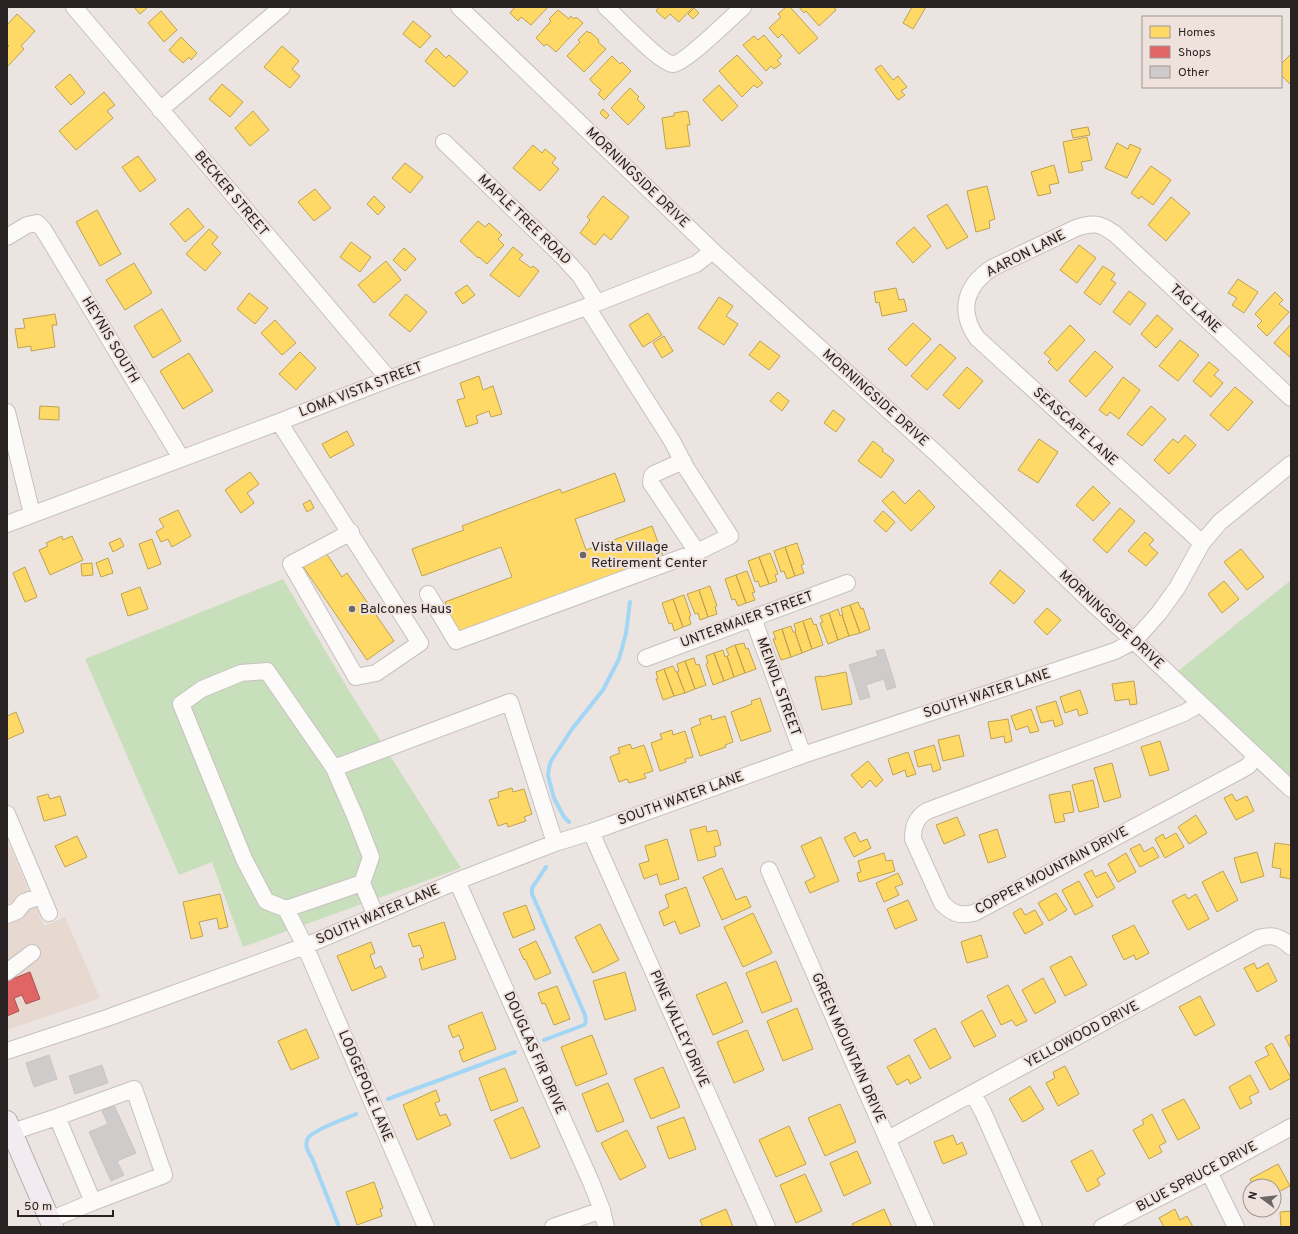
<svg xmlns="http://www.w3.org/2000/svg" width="1298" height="1234" viewBox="0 0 1298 1234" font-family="Overpass,sans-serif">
<rect width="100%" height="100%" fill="#ebe4e1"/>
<path fill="#e7d8d0" d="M7,840l37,86 21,-9 35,81 -93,32z"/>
<path fill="#c8dfbc" d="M283,579l65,110 113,179 -218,79 -31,-85 -33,13 -94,-216z
M1291,580v197l-114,-105z"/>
<path fill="#ffd966" stroke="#bea252" d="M134,7h14l-8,7z
M515,7h33l-17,18 -10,-8 -3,4 -8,-8z
M659,7h34l-14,15 -9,-8 -5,5 -9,-8z
M786,7h4l28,31 -19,16 -17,-20 -4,4 -9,-10 12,-11 -3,-3z
M799,7h35l2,3 -17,16 -13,-15 -2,2z
M912,7h14l-13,22 -10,-6z
M694,8l5,5 -6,6 -5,-5z
M558,10l11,9 2,-3 3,3 2,-2 7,6 -27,29 -9,-8 -3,2 -8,-8 15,-17 -2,-2z
M161,11l16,19 -13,12 -16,-19z
M17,14l18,17 -14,15 3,3 -17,18v-19l2,-2 -2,-1v-20z
M413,21l18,15 -11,12 -17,-14z
M587,31l2,2 1,-1 9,8 -1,2 8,7 -22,23 -17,-16 13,-14 -2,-2z
M764,35l18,21 -5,4 4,4 -7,5 -3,-3 -5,5 -23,-26 11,-9 4,4z
M181,37l16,16 -6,7 -2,-3 -6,6 -14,-13z
M282,46l17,15 -7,8 8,7 -10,12 -26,-21z
M436,48l10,10 3,-3 19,17 -14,15 -29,-26z
M1291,54v31l-10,-10v-11z
M737,55l26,28 -6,5 -3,-3 -12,12 -23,-26z
M612,56l8,8 2,-2 9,9 -27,29 -6,-6 3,-4 -9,-8 -2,-3z
M881,65l12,15 5,-4 9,11 -6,4 4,4 -7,5 -23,-31z
M70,74l15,19 -14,12 -16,-18z
M222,84l21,18 -13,15 -21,-18z
M719,85l19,21 -16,15 -19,-21z
M630,88l9,9 -2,2 8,8 -17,18 -17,-17z
M104,92l11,13 -8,6 6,7 -37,32 -17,-19z
M603,109l6,6 -3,4 -6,-6z
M253,111l16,19 -19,16 -15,-18z
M686,111l2,1 2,13h-3l3,21 -24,3 -4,-31 12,-2v-3z
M1088,127l2,8 -17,3 -2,-8z
M1087,137l5,23 -11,2 2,8 -14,3 -6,-31z
M1117,143l11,6 2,-5 11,5 -14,29 -22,-10z
M533,145l9,8 3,-4 11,9 -4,5 7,6 -19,22 -27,-23z
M138,156l18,24 -16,12 -18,-25z
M405,163l18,14 -13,16 -18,-15z
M1054,165l5,18 -10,2 2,8 -13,3 -7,-24z
M1151,166l20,14 -18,25 -12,-9 -2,3 -8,-6z
M987,186l8,33 -6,2 1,7 -14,4 -9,-41z
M315,189l16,19 -17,13 -16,-19z
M374,196l11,11 -7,8 -11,-11z
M603,196l26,21 -18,23 -7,-6 -9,11 -15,-12 10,-13 -3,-3z
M1171,197l19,16 -24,28 -18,-16z
M947,204l21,33 -21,12 -20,-33z
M188,208l16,19 -19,15 -15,-18z
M97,210l24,44 -21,12 -24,-44z
M478,221l7,6 4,-4 13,12 -4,4 6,6 -17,19 -8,-7 -1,1 -18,-17z
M914,227l17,19 -18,17 -17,-20z
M209,229l9,8 -6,7 9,9 -16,18 -19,-17z
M351,242l20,15 -11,15 -20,-15z
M1079,245l17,13 -19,25 -17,-13z
M513,247l10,8 -4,4 12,9 2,-2 6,5 -20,26 -29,-22z
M404,248l12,11 -11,12 -12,-11z
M386,261l15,19 -27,23 -16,-18z
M134,263l18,30 -27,17 -19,-30z
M1103,266l12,8 -4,6 5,3 -16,22 -16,-12z
M1238,279l20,13 -14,21 -12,-8 5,-7 -9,-5z
M467,285l8,10 -12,9 -8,-11z
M896,288l3,12 5,-1 3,12 -25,5 -3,-14 -3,1 -2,-11z
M1129,291l17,13 -16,21 -17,-13z
M1275,292l8,8 -4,4 10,8 -22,24 -10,-10 5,-5 -7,-7z
M249,293l19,15 -13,16 -18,-15z
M406,294l21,18 -17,20 -21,-17z
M719,297l14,9 -7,10 12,8 -14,21 -26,-17z
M162,309l19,32 -28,17 -19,-32z
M648,313l14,22 -19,12 -14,-22z
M55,314l2,11h-5l3,22 -24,4v-5l-13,2 -3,-19 10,-1 -2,-9z
M1157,315l16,14 -17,19 -15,-14z
M275,320l21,23 -14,12 -21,-22z
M913,323l18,16 -25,27 -18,-17z
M1291,324v34l-17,-15z
M1070,325l15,15 -28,31 -9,-9 3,-3 -7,-6z
M664,336l9,15 -11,7 -9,-15z
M1180,340l19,15 -21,26 -19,-15z
M760,341l20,15 -11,14 -20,-15z
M940,344l16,14 -29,32 -16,-14z
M1095,351l18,16 -27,30 -17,-16z
M300,352l16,16 -20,22 -17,-16z
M189,353l24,38 -30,18 -23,-38z
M1209,362l10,8 -5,5 9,8 -12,14 -18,-16z
M967,367l16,14 -24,28 -16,-14z
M479,376l4,14 10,-4 9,28 -11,3 -2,-6 -13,5 2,7 -12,4 -9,-27 8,-2 -5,-15z
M1123,377l17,13 -21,29 -9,-7 -3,4 -8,-6z
M1235,387l18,15 -25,29 -18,-16z
M778,392l11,9 -7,10 -12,-10z
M40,406l19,1v13l-20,-1z
M1151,406l15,13 -24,27 -15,-12z
M833,410l12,9 -9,13 -12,-9z
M347,431l7,14 -24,13 -8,-14z
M1185,435l11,10 -27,29 -15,-14 19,-21 5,4z
M1039,439l19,13 -20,31 -20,-13z
M873,441l10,8 -1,2 12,9 -13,18 -23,-17z
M250,472l9,12 -12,9 7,10 -13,10 -16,-23z
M615,473l10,28 -50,18 11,31 66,-24 12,33 -207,76 -12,-33 67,-25 -11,-30 -79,29 -10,-27 52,-19 -2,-4 98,-37 2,4z
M1093,486l17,17 -17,18 -17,-16z
M919,490l16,17 -24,24 -29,-30 11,-10 12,13z
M310,500l4,8 -7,4 -4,-8z
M1120,508l15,13 -28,32 -14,-13z
M178,510l13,26 -19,11 -4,-8 -7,3 -5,-10 8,-5 -5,-8z
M883,511l12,11 -9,10 -12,-11z
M1145,532l9,8 -5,5 9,8 -12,13 -18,-15z
M62,536l1,4 9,-4 11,24 -33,15 -11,-25 9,-4 -2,-3z
M120,538l4,8 -11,6 -4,-9z
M152,539l9,25 -13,5 -9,-25z
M797,543l7,21 -3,1 3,8 -9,3 -10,-29z
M785,547l10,29 -8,3 -3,-8 -3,1 -7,-21z
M1241,549l23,28 -17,13 -23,-28z
M324,550l18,27 5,-4 47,68 -27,19 -65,-95z
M770,553l8,21 -3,1 2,6 -8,3 -10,-27z
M759,557l10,27 -9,3 -2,-6 -3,1 -7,-21z
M108,558l5,15 -12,4 -5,-14z
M92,563l1,12 -11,1 -1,-12z
M25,567l12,30 -12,5 -12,-29z
M1000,570l25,21 -11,13 -24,-21z
M747,571l8,21 -3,1 3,7 -9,3 -10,-28z
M736,575l10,28 -8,3 -3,-7 -3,1 -7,-21z
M1224,581l15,18 -17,14 -14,-19z
M710,586l7,20 -2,1 2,7 -9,3 -9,-27z
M140,587l8,22 -20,7 -7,-22z
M699,590l9,27 -8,3 -2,-7 -3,1 -8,-20z
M684,595l7,21 -2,1 2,7 -8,3 -10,-28z
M673,599l10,28 -9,4 -2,-8 -3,1 -7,-21z
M858,602l3,7 2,-1 7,21 -10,4 -10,-28z
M850,605l10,28 -11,3 -7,-21h1l-2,-7z
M1047,608l14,12 -14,15 -13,-13z
M838,609l2,7 2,-1 7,21 -11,4 -9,-27z
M829,613l9,27 -10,4 -8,-21 3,-1 -3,-6z
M811,618l3,7 2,-1 7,21 -11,4 -9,-28z
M803,621l9,28 -10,4 -7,-21 1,-1 -2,-7z
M791,626l2,6h2l7,21 -11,4 -9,-28z
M782,629l9,28 -10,3 -8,-21h3l-3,-7z
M744,643l2,6 2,-1 8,21 -11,4 -10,-28z
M735,645l10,28 -11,4 -7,-21 2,-1 -3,-6z
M723,650l2,7 2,-1 7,21 -10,4 -10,-28z
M714,653l10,28 -11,4 -7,-21 2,-1 -2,-7z
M694,658l2,7 3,-1 7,21 -11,4 -10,-28z
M685,661l10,28 -10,4 -8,-21 2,-1 -2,-7z
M673,666l3,6h1l8,21 -11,3 -10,-27z
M664,669l10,27 -11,4 -7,-21h2l-2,-7z
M846,672l6,32 -30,6 -7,-33 6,-1v1z
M1134,681l3,23 -7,1 -1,-6 -14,2 -3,-17z
M1080,690l8,23 -9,3 -2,-7 -12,4 -5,-16z
M760,698l11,33 -30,10 -10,-29 21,-8 -1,-3z
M1056,701l7,23 -8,3 -2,-7 -12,3 -5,-16z
M1031,709l8,22 -9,2 -2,-7 -12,4 -5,-14z
M16,712l8,20 -16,7 -1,-3v-20z
M711,715l1,5 13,-4 8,26 -8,3 1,2 -26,9 -9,-28 10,-4 -2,-5z
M1008,719l4,22 -7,2 -1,-7 -13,3 -3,-17z
M672,730l1,5 12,-4 8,26 -8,2 1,3 -26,9 -9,-28 11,-4 -2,-5z
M959,735l5,21 -21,5 -5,-21z
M1160,741l9,29 -19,6 -9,-29z
M630,744l2,5 12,-4 9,26 -9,3 2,4 -17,5 -2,-4 -8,3 -9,-25 10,-4 -2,-5z
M934,745l7,24 -8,3 -2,-8 -13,3 -4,-16z
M908,752l8,22 -9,3 -2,-7 -12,5 -5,-16z
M868,761l15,19 -7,7 -6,-7 -8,8 -11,-13z
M1112,763l9,34 -17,5 -10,-34z
M1093,780l6,27 -20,5 -7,-27z
M512,788l1,4 11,-3 8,25 -8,3 2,4 -18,6 -1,-4 -9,3 -9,-26 10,-3 -1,-5z
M1070,791l4,21 -11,2 2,7 -10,2 -6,-28z
M48,794l2,5 10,-3 6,19 -22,6 -7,-24z
M1232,794l4,7 11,-5 7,15 -18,9 -12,-22z
M1196,815l11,18 -18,11 -11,-17z
M957,817l8,18 -21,9 -8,-19z
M706,826l1,6 10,-2 4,15 -7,2 2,9 -18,5 -8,-31z
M997,829l9,28 -18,6 -9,-28z
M855,832l5,10 7,-3 4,9 -17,9 -10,-19z
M1176,833l8,14 -19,11 -10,-19 8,-5 2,5z
M77,836l10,21 -22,10 -10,-21z
M821,837l18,44 -29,12 -5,-11 10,-5 -14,-31z
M667,839l12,40 -19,6 -3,-11 -13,5 -5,-15 10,-3 -4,-15z
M1275,843l16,2v34l-11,-2 1,-8 -9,-2z
M1140,844l4,8 9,-5 6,10 -19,10 -10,-18z
M1257,852l7,24 -23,7 -7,-25z
M884,853l2,8 6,-1 3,11 -36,11 -2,-9 4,-1 -3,-11z
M1126,853l10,19 -18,10 -10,-18z
M722,868l14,32 10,-4 5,11 -29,13 -19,-43z
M1092,870l3,7 11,-5 9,16 -18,10 -13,-24z
M1223,871l15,29 -21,12 -15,-30z
M898,873l5,11 -8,3 4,8 -15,7 -8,-19z
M1079,881l14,25 -18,9 -13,-25z
M686,887l14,39 -20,8 -5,-13 -11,5 -5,-14 10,-5 -4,-12z
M1056,893l11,17 -18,11 -11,-18z
M220,894l8,33 -9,2 -2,-11 -18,4 4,14 -12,3 -8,-37z
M1185,894l3,5 8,-5 13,25 -21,11 -16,-29z
M908,900l9,20 -22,9 -8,-20z
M526,905l9,24 -22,9 -10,-25z
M1021,908l4,7 10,-5 8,14 -18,10 -12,-21z
M753,913l19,40 -29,14 -19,-40z
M444,922l12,37 -34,11 -3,-11 5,-2 -4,-12 -7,2 -5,-13z
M600,924l19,36 -26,13 -18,-36z
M1134,925l15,28 -13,7 -2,-5 -10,5 -12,-24z
M981,935l7,22 -21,6 -6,-21z
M536,941l15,32 -16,7 -10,-21 -1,1 -5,-11z
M371,942l4,11 -5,2 5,14 6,-3 5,11 -34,14 -15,-35z
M1071,956l16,29 -22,11 -15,-29z
M776,961l16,40 -30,12 -16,-40z
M1254,963l3,6 11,-6 9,18 -20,11 -13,-24z
M625,972l11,38 -31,10 -12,-39z
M1043,978l13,24 -21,12 -13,-24z
M726,982l17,40 -30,13 -17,-40z
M1008,985l19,36 -11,5 -4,-6 -11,5 -14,-29z
M557,986l13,33 -16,6 -9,-22 -3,1 -4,-11z
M1200,996l15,29 -20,11 -16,-29z
M797,1008l16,41 -30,12 -16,-40z
M982,1010l14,26 -22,11 -13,-25z
M482,1012l14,37 -33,13 -4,-11 5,-3 -5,-13 -6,3 -5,-12z
M935,1028l16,30 -21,11 -16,-29z
M306,1029l13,29 -28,12 -13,-29z
M747,1030l17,40 -30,13 -17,-41z
M1291,1034v15l-6,-12z
M592,1035l15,39 -31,12 -15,-39z
M1272,1043l19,35 -21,12 -15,-28 14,-7 -4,-8z
M909,1055l12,23 -11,6 -2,-5 -11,6 -10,-18z
M1065,1066l14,28 -21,12 -12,-23 9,-5 -2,-6z
M663,1067l17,40 -29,12 -17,-40z
M505,1068l13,33 -27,10 -12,-33z
M1250,1075l9,17 -10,5 3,6 -12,6 -11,-22z
M608,1083l16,38 -27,11 -15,-38z
M1030,1086l14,23 -21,13 -14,-23z
M436,1090l4,11 -5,2 5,13 6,-2 5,11 -34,15 -14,-35z
M1184,1099l16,29 -22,12 -16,-30z
M840,1104l16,38 -31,14 -17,-38z
M523,1107l17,40 -29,12 -17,-39z
M1152,1114l14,28 -7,4 3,6 -13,7 -16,-29 11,-6 -2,-4z
M684,1117l12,32 -27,10 -12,-32z
M789,1126l17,38 -30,13 -17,-37z
M627,1130l19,37 -26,13 -19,-37z
M953,1135l4,10 5,-3 5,12 -24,10 -9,-22z
M1092,1150l13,24 -8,5 3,6 -13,7 -16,-31z
M857,1151l14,32 -27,13 -14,-33z
M1278,1164l12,22 -16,8v-8h-21l-3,-7z
M805,1174l17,37 -26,12 -16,-38z
M374,1182l9,26 -3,1 2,7 -25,9 -11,-33z
M726,1209l7,18h-30l-3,-7z
M884,1209l8,18h-38l-2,-3z
M1175,1209l5,11 7,-4 6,11h-29l-5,-9z
M1291,1211v16h-10l-1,-15z"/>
<path fill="#e06666" stroke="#a95252" d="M30,972l10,27 -14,5 -4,-9 -8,3 5,13 -12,5v-35z"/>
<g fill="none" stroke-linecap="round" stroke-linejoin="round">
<path stroke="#a3d6f5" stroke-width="4" d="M569,822l-5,-5 -10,-19 -6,-22 1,-8 2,-7 21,-32 31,-39 16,-31 7,-26 4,-31
M544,1040l40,-15 2,-3 -1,-7 -53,-121v-6l14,-21
M388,1099l127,-47
M339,1227l-27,-69c-4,-6 -8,-13 -4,-20 5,-8 38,-20 48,-24"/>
</g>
<path fill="#cfcbcb" stroke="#c9c5c6" d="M884,649l12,38 -9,3 -3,-11 -18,6 4,12 -10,3 -11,-35 29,-9 -2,-5z
M49,1055l8,24 -23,8 -8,-24z
M102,1065l6,18 -33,11 -6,-18z
M114,1105l22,48 -19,8 7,14 -13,6 -22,-49 19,-8 -6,-13z"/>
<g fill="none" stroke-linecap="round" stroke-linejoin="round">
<g stroke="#c6c1bf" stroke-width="18">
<path id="minor" d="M74,7l315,372
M459,7l258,248 221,200 151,145 45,41 157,148
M606,7c11,10 55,57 67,57 11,0 59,-47 70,-57
M160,110l122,-103
M444,142l118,114 19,21 16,26
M7,237l20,-12 10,-2 6,6 138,229
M7,412l25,102
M279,422l141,221 -44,30 -20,4 -65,-113 60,-32
M683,461l-29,13 -2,2 -1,7 46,69
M7,524l272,-102 110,-43 208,-76 99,-39 17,-13
M1202,543l-225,-205c-19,-27 -12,-52 15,-70l84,-40c17,-6 24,-5 39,6l176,164
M428,594l28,47 241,-89 33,-16 -45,-70 -13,-25 -85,-134
M753,618l50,137
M646,658l201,-75
M1199,702l-6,6 -9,5 -78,31 -179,67c-11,7 -14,15 -14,28l29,64c11,11 17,13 32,10l269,-144 5,-3 8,-9
M334,768l176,-66 45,141
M7,814l42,99
M591,832l176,395
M769,870l157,357
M457,881l134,301 11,28 4,17
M286,909l76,-26
M7,915l10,-4 7,-9 17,-6
M376,916l-14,-33 9,-26 -16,-41 -21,-48 -67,-97 -26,2 -39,16 -21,15 63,155 22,42 20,8 19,37 121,281
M7,972l25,-19
M7,1051l100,-33 198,-72 152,-65 98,-38 36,-11 212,-77 312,-104 19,-10 25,-28 18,-25 25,-45 18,-21 71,-58
M973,1094l10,18 51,115
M57,1117l77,-28 30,86 -71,27
M12,1132l45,-15 36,85 -43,18
M888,1139l371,-201c14,-4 22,-1 32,9
M1209,1172l27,55
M553,1227l49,-17
M1102,1227l107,-55 82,-45"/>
</g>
<g stroke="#bbadb4" stroke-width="22">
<path id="major" d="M7,1121l46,106"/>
</g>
<use href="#minor" stroke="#fcfbfa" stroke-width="16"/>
<use href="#major" stroke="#f2ebef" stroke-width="20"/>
</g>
<g fill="#6c6765" stroke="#efe2dd" stroke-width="1.5">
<circle cx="583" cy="555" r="4"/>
<circle cx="352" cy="609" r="4"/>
</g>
<g text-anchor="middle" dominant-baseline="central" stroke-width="4" stroke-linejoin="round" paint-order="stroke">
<g font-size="14" fill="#282322" stroke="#efe2dd">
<text transform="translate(637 178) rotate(44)">MORNINGSIDE DRIVE</text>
<text transform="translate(231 194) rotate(50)">BECKER STREET</text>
<text transform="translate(524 220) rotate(44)">MAPLE TREE ROAD</text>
<text transform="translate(1026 254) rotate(-27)">AARON LANE</text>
<text transform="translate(1195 309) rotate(43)">TAG LANE</text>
<text transform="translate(110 340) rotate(59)">HEYNIS SOUTH</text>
<text transform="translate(361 390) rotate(-21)">LOMA VISTA STREET</text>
<text transform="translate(875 398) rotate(42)">MORNINGSIDE DRIVE</text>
<text transform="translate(1075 427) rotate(42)">SEASCAPE LANE</text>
<text transform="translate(747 620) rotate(-20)">UNTERMAIER STREET</text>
<text transform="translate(1111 620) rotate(43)">MORNINGSIDE DRIVE</text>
<text transform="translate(778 687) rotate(70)">MEINDL STREET</text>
<text transform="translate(987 694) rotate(-18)">SOUTH WATER LANE</text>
<text transform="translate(681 799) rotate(-20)">SOUTH WATER LANE</text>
<text transform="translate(1052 871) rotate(-28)">COPPER MOUNTAIN DRIVE</text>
<text transform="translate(378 915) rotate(-23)">SOUTH WATER LANE</text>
<text transform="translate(679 1029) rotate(66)">PINE VALLEY DRIVE</text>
<text transform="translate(1082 1035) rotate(-28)">YELLOWOOD DRIVE</text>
<text transform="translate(848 1048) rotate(66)">GREEN MOUNTAIN DRIVE</text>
<text transform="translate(534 1053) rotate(66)">DOUGLAS FIR DRIVE</text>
<text transform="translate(365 1086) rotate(67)">LODGEPOLE LANE</text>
<text transform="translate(1197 1177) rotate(-28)">BLUE SPRUCE DRIVE</text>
</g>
<g font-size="14" fill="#282322" stroke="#efe2dd" text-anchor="start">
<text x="591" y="547">Vista Village<tspan x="591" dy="16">Retirement Center</tspan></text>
<text x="360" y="609">Balcones Haus</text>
</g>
</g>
<rect width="1298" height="1234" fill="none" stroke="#282322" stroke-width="16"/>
<rect x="1142" y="16" width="140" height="72" fill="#efe2dd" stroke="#9f9692"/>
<rect x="1150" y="26" width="20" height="12" fill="#ffd966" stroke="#9f9692"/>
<text x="1178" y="36" font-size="12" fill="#282322">Homes</text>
<rect x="1150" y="46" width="20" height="12" fill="#e06666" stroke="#9f9692"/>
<text x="1178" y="56" font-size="12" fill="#282322">Shops</text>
<rect x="1150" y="66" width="20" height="12" fill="#cfcbcb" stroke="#9f9692"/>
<text x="1178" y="76" font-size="12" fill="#282322">Other</text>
<g transform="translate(1262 1198) rotate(285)"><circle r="19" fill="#efe2dd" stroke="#9f9692"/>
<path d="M0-3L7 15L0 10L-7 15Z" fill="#6c6765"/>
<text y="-6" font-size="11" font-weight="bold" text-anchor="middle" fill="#282322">N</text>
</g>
<path d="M18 1210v6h95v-6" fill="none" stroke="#282322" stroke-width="2"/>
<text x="24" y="1210" font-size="12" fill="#282322" stroke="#efe2dd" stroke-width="3" paint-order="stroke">50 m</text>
</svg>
